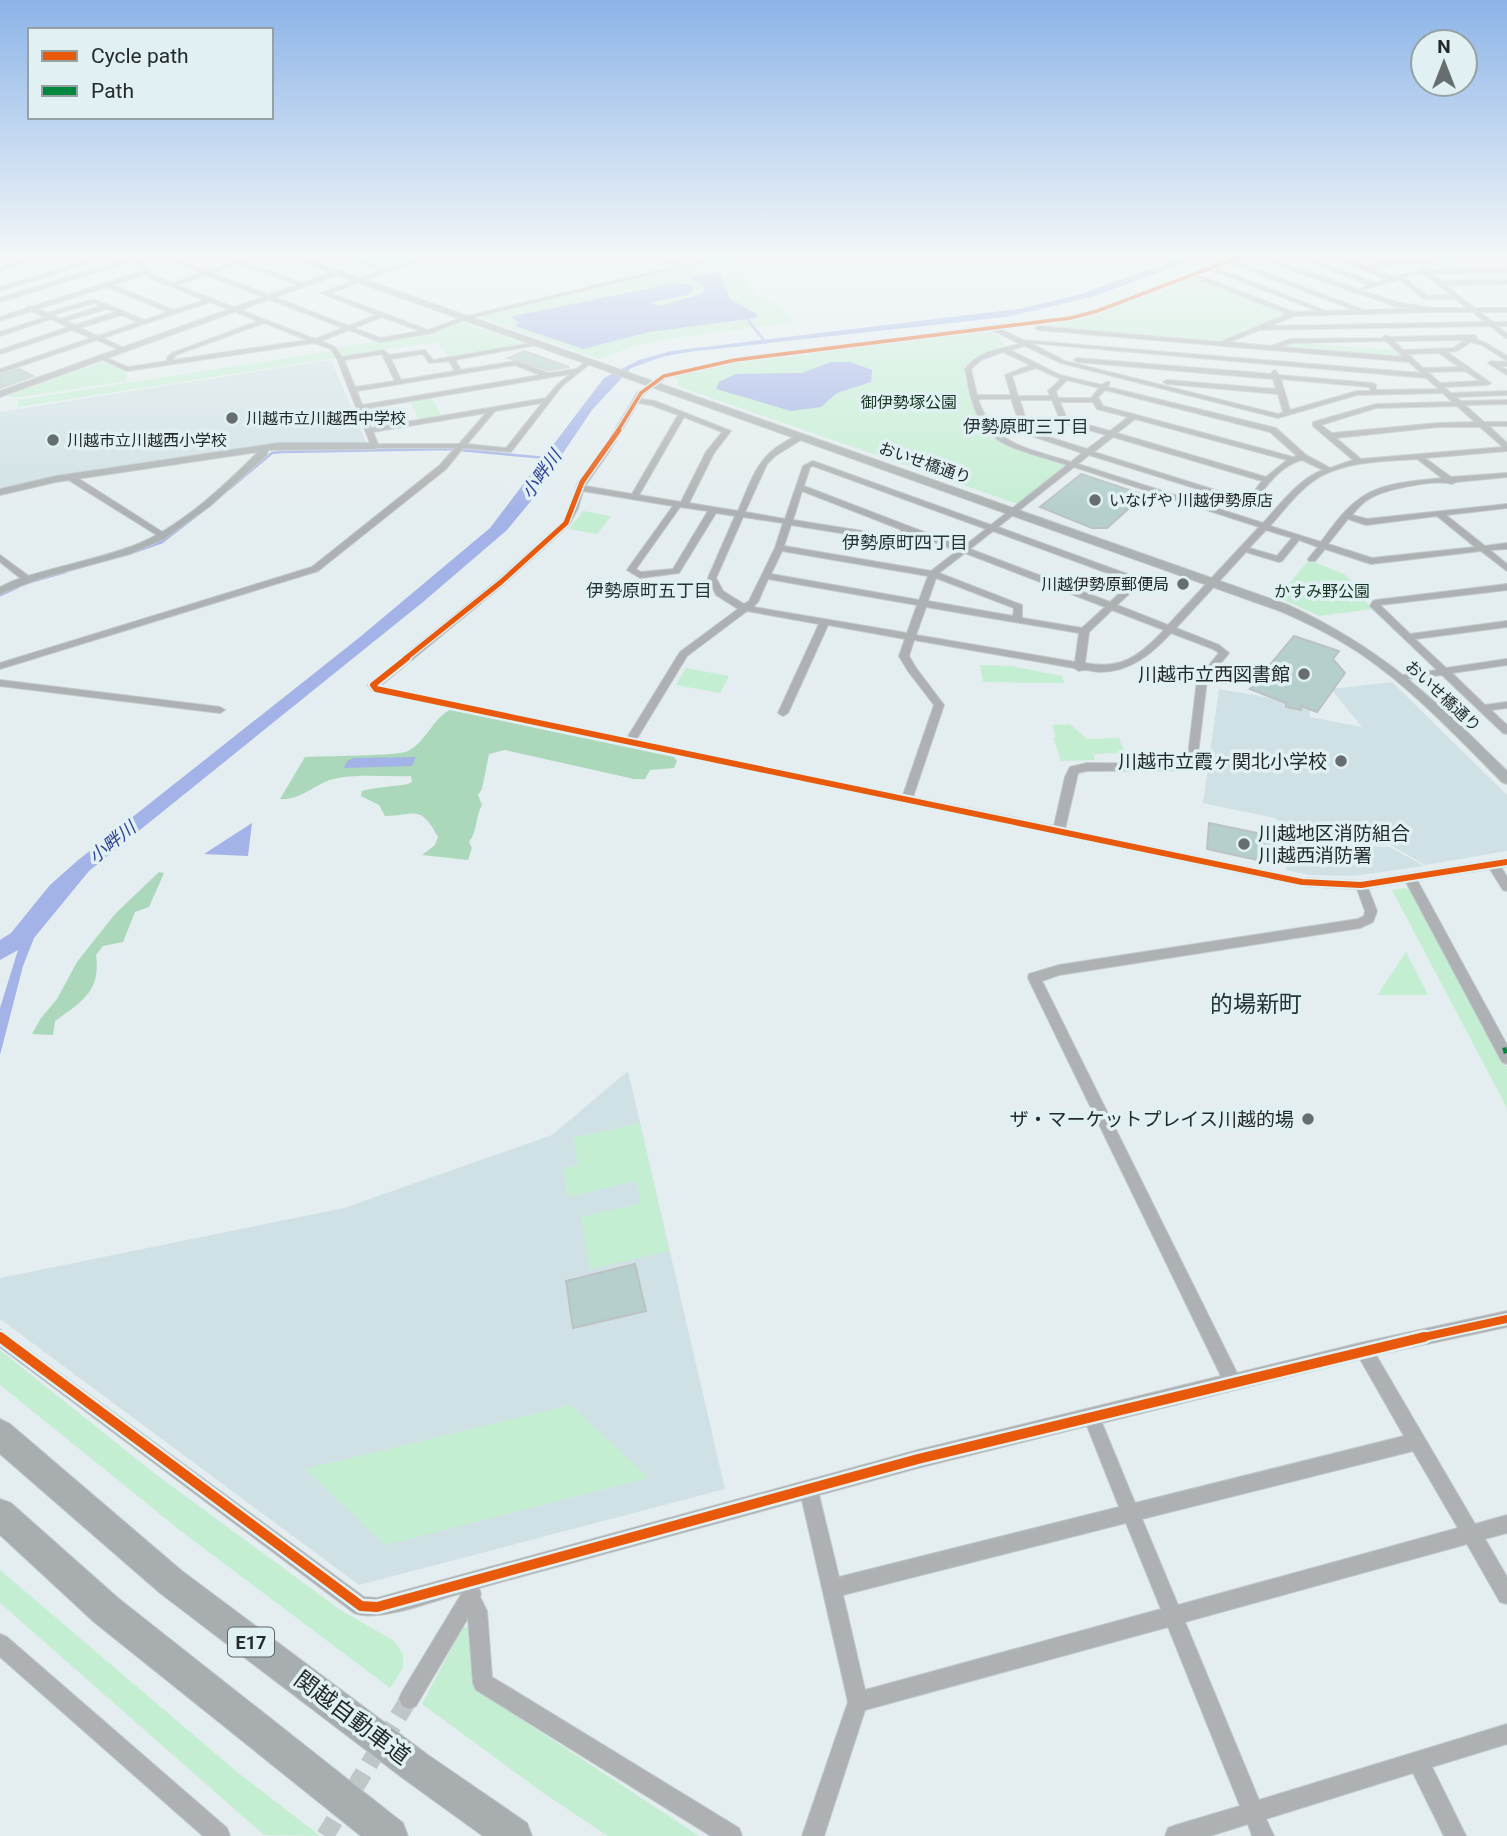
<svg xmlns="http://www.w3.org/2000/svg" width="1507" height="1836" viewBox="0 0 1507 1836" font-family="Roboto,'Noto Sans JP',sans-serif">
<rect width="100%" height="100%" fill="#e4edef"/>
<path fill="#d0e1e5" d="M331,360l35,82 -90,1 -173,25 -103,20v-76z
M1392,682l115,113v56l-82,14 -34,-20 -66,-2 -31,-6 -19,-19 -72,-15 16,-114 91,16v12l52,10 -31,-38z
M1288,837l41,8 61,2 34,19 -71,10 -43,-1 -24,-5z
M628,1071l97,418 -366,96 -359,-266v-41l344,-70 208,-73z"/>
<path fill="#c4eed2" d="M348,255h62l9,3 -30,11z
M724,258l15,6 16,31 24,10 13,18 -119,15 -39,8 -35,13 -121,-42z
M1195,278l93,35 -71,29 -190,-16 65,-10z
M462,322l63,22 -76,14 -11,-16 -96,14 -4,-9 93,-14z
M978,332l15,1 10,5 -4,2 9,7 -34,11 -9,8v15l17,49 12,9 16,7 56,18 -48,40 -327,-113 -14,-6 1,-5 -6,-3 56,-14z
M1290,342l106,8 8,7 -125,-10z
M332,351l3,7 -317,49v-7z
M104,362l21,9 1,10 -112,17 -6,-3z
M432,398l9,17 -22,5 -9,-19z
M583,511l28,5 -14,18 -28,-5z
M1309,560l35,14 24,24 -2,4 7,7 -54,7 -41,-19z
M980,665l31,1 51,10 2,7 -81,-1z
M686,668l43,8 -9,17 -44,-8z
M1070,724l17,15 32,-1 6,15 -32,1 2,6 -34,1 -8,-24h3l-4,-12z
M1404,888l7,2 96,177v41l-115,-218z
M1406,952l22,43h-50v-1z
M640,1123l29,128 -79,18 -9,-52 60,-14 -5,-22 -68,16 -5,-29 15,-3 -5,-27z
M0,1350l154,123 185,136 55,32 9,13v14l-13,20 -204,-153 -186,-150z
M570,1405l79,73 -264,67 -80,-76z
M0,1570l237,202 83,64 -56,-1 -264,-232z
M470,1624l13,70 216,142h-91l-66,-44 -120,-88 39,-74z"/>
<path fill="#abd8bb" d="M450,710l214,45 10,2 3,4 -3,7 -24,2 -5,9h-11l-129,-29 -16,4 -7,35 -4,6 4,10c-7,12 -4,25 -13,37l3,6 -4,12 -46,-5 13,-10 3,-8c-18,-34 -24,-21 -53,-21l-6,-11 -18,-9 1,-5c7,-3 36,-5 46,-7l4,-2 -1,-6c-25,1 -49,-2 -73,2 -21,3 -36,23 -58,21l25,-42c18,-1 94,-1 103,-6 19,-10 24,-32 42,-41z
M159,872l5,1 -15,34 -14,5 -12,30 -20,4 -7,9c5,36 -14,47 -41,66l-2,14 -21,-1 9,-16 16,-19 20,-37 38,-48z"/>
<path fill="#a3b3e7" d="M1189,255h16l-110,41 -89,21 -318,35 -26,5 -31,11 -39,42 -62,92 -23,28 -84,72 -334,269 -55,67 -11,28 -23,89v-47l18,-58 -18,10v-20l11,-7 39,-48 27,-24 283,-224 130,-109 114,-150 35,-18 32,-9 348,-42 59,-14z
M720,272l10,27 27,15 -1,4 -107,14 -66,17 -68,-23 4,-4 -9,-5 164,-34 13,1 7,4 -3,6 -42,9 11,3 41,-12 3,-5 -2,-4 -13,-7z
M831,362h19l22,8 -1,12 -34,11 -16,14 -30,4 -75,-22 3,-7 17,-8 66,-1z
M416,757l-4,9 -68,2 3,-7 7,-3z
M252,823l-4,33 -44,-2z"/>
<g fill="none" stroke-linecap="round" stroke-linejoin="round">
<path stroke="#a3b3e7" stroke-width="2.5" d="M747,319l19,24
M229,489l43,-36 10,-1 168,-3 96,9
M134,552l28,-10 39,-30
M30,582l35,-10
M0,595l18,-8"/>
</g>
<path fill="#b5cfcd" stroke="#bbc2c2" stroke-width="2" d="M524,351l45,16 -20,3 -41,-12z
M19,369l14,7 -33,12v-13z
M1081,474l63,21 -37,33h-15l-52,-21z
M1294,636l45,15 -6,8 12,14 -28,39 -16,-6v4l-15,-3v-4l-36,-14z
M1209,823l72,15 -1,27 -73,-16z
M635,1264l11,47 -73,17 -7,-47z"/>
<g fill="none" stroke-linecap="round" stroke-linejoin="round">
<path stroke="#bec6c8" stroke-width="18" stroke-dasharray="18 10" stroke-linecap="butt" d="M325,1836l84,-137"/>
<g stroke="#c2c9cb" stroke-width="2">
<path id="street" d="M42,255h10l-52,16v-4z
M105,255h10l-115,36v-4z
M127,255h6l21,21 18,7 29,-10 -45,-18h9l41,16 27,-9 -17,-7h9l82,30 -5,1 -63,-22 -27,9 137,53 27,-11 -55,-22 61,-23 -42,-15c16,0 37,14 49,13 15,-2 28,-13 44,-13l-103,38 98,37 35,-13 213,-51 -32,-11c14,0 25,8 38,9 15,1 33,-9 50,-9l-265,64 -36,14 -51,9 -31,-12 -28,11 14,6 7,10 42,-7 5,5 36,-5 8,10 105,-18 3,2 -86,16 6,10 55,-9 33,12 27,-4 11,-8 5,1 -30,24 -51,66 -48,-4 -17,21 -128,102 -318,98v-6l312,-96 128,-102 15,-17h-83l-35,-89 -6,-10 -17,-6 -187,28 -28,-13 5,-1 24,10 39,-6v-4l5,-4 86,-32 -48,-19 -107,36 23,11v2h-4l-25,-11 -97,33v-4l91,-31 -19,-8 -72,24v-4l68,-23 -17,-8 -51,17v-4l45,-15 -13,-6 -32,10v-4l27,-9v-2h6l110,-35 -10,-10 -133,41v-4l130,-40zM146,274l4,4 54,22 -30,10 -61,-25zM206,275l137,53 -28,11 -138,-54zM107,287l61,25 -24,8 -50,-21 -47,14 -9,-4zM94,303l7,3 -41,13 -7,-4zM107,309l8,3 -40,13 -9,-4zM121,315l17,7 -40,14 -18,-8zM382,317l38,14 -39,7 -27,-10zM264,323l43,17 -134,20 3,-5zM382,354l13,27 -40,6 -11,-27zM423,354l6,9 20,-2 6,10 -54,9 -10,-21zM515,365l25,10 -178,30 -5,-14zM570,374l-12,10 -12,14 -175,30 -7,-19zM542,403l-36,45 -39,-4 28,-33zM486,413l-27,31h-81l-5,-12z
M1239,255h9l-13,6 129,49 69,-2 3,2 -3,2 -139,4 -24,10 215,-4 -29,-23h-32l-25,-20 -47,14v-2l18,-6 -79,-30h9l76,28 11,-4 -62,-24c23,0 32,15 56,9l-23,-9c20,0 23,9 44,4l105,-2v4l-105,2 -29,6 20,8 27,-7 2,-3 5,3 80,-2v4l-76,1 10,8 66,-1v4l-62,1 48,37h14v4h-10l10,8v5l-17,-13 -230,4 -31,12 42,4 19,-7 92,-1 3,-3 4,2 85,-2 3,2 -2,2 11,4 21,13v5l-25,-16 -11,-3 -14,9 -10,1 44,31 -4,2 -43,2 7,6 56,-2v4l-51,2 5,4 46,-1v4l-42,1 19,17h23v4h-18l18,17v8l-82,7 26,19 56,-4v4l-51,5 -4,2c-17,-5 -67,5 -83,15 -7,4 -12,10 -17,16l15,4 140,-15v4l-61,7 39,31 22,-3v6l-17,1 17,14v7l-26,-20 -110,13 -46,-15 -10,12h-6l-1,-2 10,-12 -19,-7 -17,21 -3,1 -33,-10 -70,76 43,17 10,8 -22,27 -11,90 -109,1 -9,2 -13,56 237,49 59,3 146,-23v8l-6,1 6,10v14l-4,-1 -13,-21 -73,11 90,165v19l-5,-2 -96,-180 -38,6 9,23 -4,11 -13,6 -301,47 -17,6 195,392 127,-31 143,-31v16l-131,28 99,169 32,-9v18l-22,6 22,38v27l-7,-2 -33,-58 -282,78 74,178 248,-76v20l-75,23 34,69h-22l-31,-63 -147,46 8,17h-22l-4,-12 -38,12h-45l3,-8 8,-3 64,-19 -72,-179 -303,83 -41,126h-22l46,-134 -46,-202 -323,88 2,6 -1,3 7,14 5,66 247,151 3,8h-31l-235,-146 -3,-7 -5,-65 -52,88 -7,3 -7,-3 -3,-7 3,-7 60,-99c-27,7 -83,30 -108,20l-354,-266v-18l364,268 13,1 541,-148 303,-74 -193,-398 1,-4 30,-9 299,-46 6,-3 1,-5 -8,-22 -55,-3 -926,-194 -4,-1 -4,-6 130,-105 65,-58 7,-14 8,-26 24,-31 35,-58 25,-18 73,-17 336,-42 24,-6zM1230,263l124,47 -28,1 -109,-43zM1211,270l107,41 -24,1 -96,-37zM1414,274h10l27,21 -24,1 -23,-19zM1193,277l94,37 -67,28 -182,-16 -3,2 3,2 371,32 12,11 -398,-33 -23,-11 73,-10 26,-7zM992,330l28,14c-20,5 -42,7 -55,25 13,78 34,74 102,96l-76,60 -178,-64 -10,5 -18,53 -40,-7 22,-48 8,-8 29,-18v-4h-3c-43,18 -46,38 -63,77l-49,-8 25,-50 17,-22 -76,-30 -14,-2 3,-5 22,-16 69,-16zM1465,340l-12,8 -50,2 -9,-9zM1386,341l18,16 -123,-10 10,-4zM1030,343l396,35 13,11 -63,1v-5l-4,-2 -93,-8 -4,-5 -3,2v2l-195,-16 -3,2 3,2 196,17 3,10 -109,-9 -4,2 4,2 111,10 5,18 -5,2 -213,-53zM1025,346l36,17 217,55 79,-23 86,-2 9,9 -76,2 -63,18v4l40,34 -23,8 -24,-13 -30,-27 -168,-41 2,-5h-4l-4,3 -42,-10 -50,-25zM1003,352l27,13 -25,10 6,20h-34l-6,-26 10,-9zM1439,353l20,14 -36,1 -15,-14zM1036,368l25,11 -13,12 2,5h-32l-6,-20zM1465,371l15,10 -40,2 -12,-11zM1281,379l88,8 2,4h-14l-67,19zM1067,380l32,8 -8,10h-33l-2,-7zM1105,390l165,42 27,24 -4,1 -190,-51 -5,-9zM978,399h33l12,34 59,20 -11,9c-42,-14 -77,-15 -93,-63zM1020,400h32l9,22 45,13 -19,14 -51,-16 -7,-3zM1060,402h33l4,7 31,8 -18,14 -43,-12zM638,403l13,2 27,10 -46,79 -47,-8 24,-34zM1457,406l18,16 -37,1 -106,10 -11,-8 55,-17zM684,417l38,15 -16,20 -25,50 -42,-7zM1135,419l152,41 -21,17 -149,-44zM1438,427h42l23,20 -142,12 -25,-21zM1113,437l149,44 -15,19 -153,-48zM1089,455l160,50h3c14,-18 27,-39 50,-45l21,10c-25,9 -43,35 -60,53l-185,-59zM1417,459l25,19c-26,3 -58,4 -80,19 -17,11 -29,29 -41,45l-51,-16c15,-17 31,-39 51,-50 29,-15 64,-15 96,-17zM813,466l173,63 -23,18 -159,-61 6,-19zM1074,467l185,60 -91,98 -51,-20 24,-22v-4l-143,-52zM583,491l90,15 -46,64 13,8 39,-5 37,-60 19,3 -27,62 8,17 22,14 -58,43 -53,86 -248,-51 125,-103 65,-59 9,-17zM802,491l100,39 -8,6 -101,-16zM680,507l28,4 -35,58 -32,3 -5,-3zM1437,516l38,31 -103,11 -44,-14 20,-25 18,6zM743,517l40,6 -8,25 -26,53 -5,3 -21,-13 -7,-13zM791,525l105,17 13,-10 48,19 -26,20 -147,-25zM1266,530l26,8 -15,18 -28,-8zM993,531l139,51 -22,20 -140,-53zM782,551l146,25 -9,24 -148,-26zM965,553l140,54 -23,21 -60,-10v-13l-83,-32zM936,578l78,30 -1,8 -85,-15zM768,579l149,26 -10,28 -154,-26 5,-5zM926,607l153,26 -4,29 -159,-27zM1112,610l52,20c-24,26 -43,40 -79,33l4,-31zM747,611l72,13 -41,89 5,3 5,-3 40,-88 77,14 -6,17 9,15 26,34 -31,90 -267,-55 51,-84zM1171,633l42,16 6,4 -22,27 -10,84 -100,-1 -17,4 -5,10 -11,49 -141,-29 31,-92 -28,-37 -7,-12 5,-16 160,28 5,3c7,-3 13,1 21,1 31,0 52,-19 71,-39zM1360,1359l44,77 -269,67 -33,-80zM1087,1426l32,81 -280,70 -20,-82 99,-27zM1413,1451l45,77 -280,77 -36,-86zM1126,1523l35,86 -296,81 -22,-95z
M1491,361l16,1v4h-7l7,4v5l-18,-11 -1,-1z
M67,475h6l94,60 -7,2 -93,-58z
M0,555l30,22v4h-6l-24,-19z
M1507,584v6l-127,15 30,29 97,-13v6l-92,12 31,29 61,-9v6l-55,8 33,32 22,-3v6l-16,2 16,15v9l-4,-1 -61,-58 -45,5v-4l40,-6 -67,-64 3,-5 3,-1z
M0,680l220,27 5,3 -5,3 -220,-27z
M0,1634l7,3 220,191 3,8h-27l-203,-179z"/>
</g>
<g stroke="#c2c9cb" stroke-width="2">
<path id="secondary" d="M283,255h12l993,350c95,44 146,94 219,166v13l-5,-2c-45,-45 -88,-92 -141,-128 -25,-17 -53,-31 -81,-43l-943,-336 -337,122v-6l330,-118z
M1247,255h12l137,47 37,6h74v4h-74l-38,-6z
M278,443h97l5,3 -5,3 -107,1 -1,5 -57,51 -46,33 -34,15 -91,25 -39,15v-7l13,-6c41,-15 85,-21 125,-37 45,-19 86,-58 120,-92l-202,30 -56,13v-6l56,-13z"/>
</g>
<g stroke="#c2c9cb" stroke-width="2">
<path id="highway" d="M0,1419l10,5 172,147 246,184 99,68 5,13h-49l-79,-57 -244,-186 -160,-139z
M0,1499l11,4 107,95 285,225 5,13h-47l-267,-214 -94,-87z"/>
</g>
<use href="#street" fill="#adb1b3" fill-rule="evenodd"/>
<use href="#secondary" fill="#acb1b3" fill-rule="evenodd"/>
<use href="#highway" fill="#a8aeb0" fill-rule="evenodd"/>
<path stroke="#00873e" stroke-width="6" stroke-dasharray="12 6" stroke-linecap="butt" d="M1503,1051l4,-1"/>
<g stroke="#e0f0f3" stroke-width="6">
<path id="cycleway-far4" d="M617,432l24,-39 23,-17 71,-16 336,-42 26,-7 148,-56"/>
</g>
<g stroke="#e0f0f3" stroke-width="8">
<path id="cycleway-far3" d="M405,659l96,-77 65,-59 16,-41 37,-52"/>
</g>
<g stroke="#e0f0f3" stroke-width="10">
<path id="cycleway-far2" d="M407,658l-34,27 3,4 926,193 59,3 146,-23"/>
</g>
<g stroke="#e0f0f3" stroke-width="12">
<path id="cycleway-far1" d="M0,1337l2,2
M1415,1339l92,-20"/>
</g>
<g stroke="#e0f0f3" stroke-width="15">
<path id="cycleway" d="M0,1337l361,269 16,1 541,-148 506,-122"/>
</g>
<use href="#cycleway-far4" stroke="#e8590c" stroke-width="3.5"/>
<use href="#cycleway-far3" stroke="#e8590c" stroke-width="5"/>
<use href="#cycleway-far2" stroke="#e8590c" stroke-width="6"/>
<use href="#cycleway-far1" stroke="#e8590c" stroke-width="8"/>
<use href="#cycleway" stroke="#e8590c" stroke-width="10"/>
</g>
<linearGradient id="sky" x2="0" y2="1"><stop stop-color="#8cb4e8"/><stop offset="0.5" stop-color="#f3f7f8"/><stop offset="1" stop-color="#f3f7f8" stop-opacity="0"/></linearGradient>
<rect width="1507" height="512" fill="url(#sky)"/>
<g fill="#676e70" stroke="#e0f0f3" stroke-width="2.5">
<circle cx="232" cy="418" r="7"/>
<circle cx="53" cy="440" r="7"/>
<circle cx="1095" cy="500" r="7"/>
<circle cx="1183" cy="584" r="7"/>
<circle cx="1304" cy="674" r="7"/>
<circle cx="1341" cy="761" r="7"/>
<circle cx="1244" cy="844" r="7"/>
<circle cx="1308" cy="1119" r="7"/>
</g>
<g text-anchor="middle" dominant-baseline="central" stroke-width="7" stroke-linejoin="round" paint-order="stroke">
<g font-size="16" fill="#14341e" stroke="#e0f0f3">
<text x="909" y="402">御伊勢塚公園</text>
<text x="1322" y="591">かすみ野公園</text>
</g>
<g font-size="16" fill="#242a2c" stroke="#e0f0f3" text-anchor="start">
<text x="246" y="418">川越市立川越西中学校</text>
<text x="67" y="440">川越市立川越西小学校</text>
<text x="1109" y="500">いなげや 川越伊勢原店</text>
<text x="1169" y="584" text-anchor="end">川越伊勢原郵便局</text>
</g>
<g font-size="16" fill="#242a2c" stroke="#e0f0f3">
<text transform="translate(925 463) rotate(19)">おいせ橋通り</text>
<text transform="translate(1443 696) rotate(43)">おいせ橋通り</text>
</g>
<g font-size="18" fill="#273436" stroke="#e0f0f3">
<text x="1026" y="426">伊勢原町三丁目</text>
<text x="905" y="542">伊勢原町四丁目</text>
<text x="649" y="590">伊勢原町五丁目</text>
</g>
<g font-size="18" font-style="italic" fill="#313f93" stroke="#e0f0f3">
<text transform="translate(541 474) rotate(-54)">小畔川</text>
<text transform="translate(112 842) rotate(-39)">小畔川</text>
</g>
<rect fill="#e0f0f3" stroke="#5c6568" stroke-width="2" x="228" y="1627.5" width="46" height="29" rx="5"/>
<g font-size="18" font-weight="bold" fill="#242a2c">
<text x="251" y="1642">E17</text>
</g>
<g font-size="19" fill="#242a2c" stroke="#e0f0f3" text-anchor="end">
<text x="1290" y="674">川越市立西図書館</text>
<text x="1327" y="761">川越市立霞ヶ関北小学校</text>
<text x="1258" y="833" text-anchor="start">川越地区消防組合<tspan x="1258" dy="22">川越西消防署</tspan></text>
<text x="1294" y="1119">ザ・マーケットプレイス川越的場</text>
</g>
<g font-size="23" fill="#273436" stroke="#e0f0f3">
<text x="1256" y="1004">的場新町</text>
</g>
<g font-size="23" fill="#242a2c" stroke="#e0f0f3">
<text transform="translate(352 1718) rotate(37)">関越自動車道</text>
</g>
</g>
<rect x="28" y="28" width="245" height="91" fill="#e0f0f3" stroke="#95a1a3" stroke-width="2"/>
<rect x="42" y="51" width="35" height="10" fill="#e8590c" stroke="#95a1a3" stroke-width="2"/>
<text x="91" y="63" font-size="21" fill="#242a2c">Cycle path</text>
<rect x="42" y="86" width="35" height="10" fill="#00873e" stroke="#95a1a3" stroke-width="2"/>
<text x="91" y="98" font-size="21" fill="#242a2c">Path</text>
<g transform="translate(1444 63)"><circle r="33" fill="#e0f0f3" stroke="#95a1a3" stroke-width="2"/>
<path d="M0-5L12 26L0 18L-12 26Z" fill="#676e70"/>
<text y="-10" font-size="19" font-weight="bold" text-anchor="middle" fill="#242a2c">N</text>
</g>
</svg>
